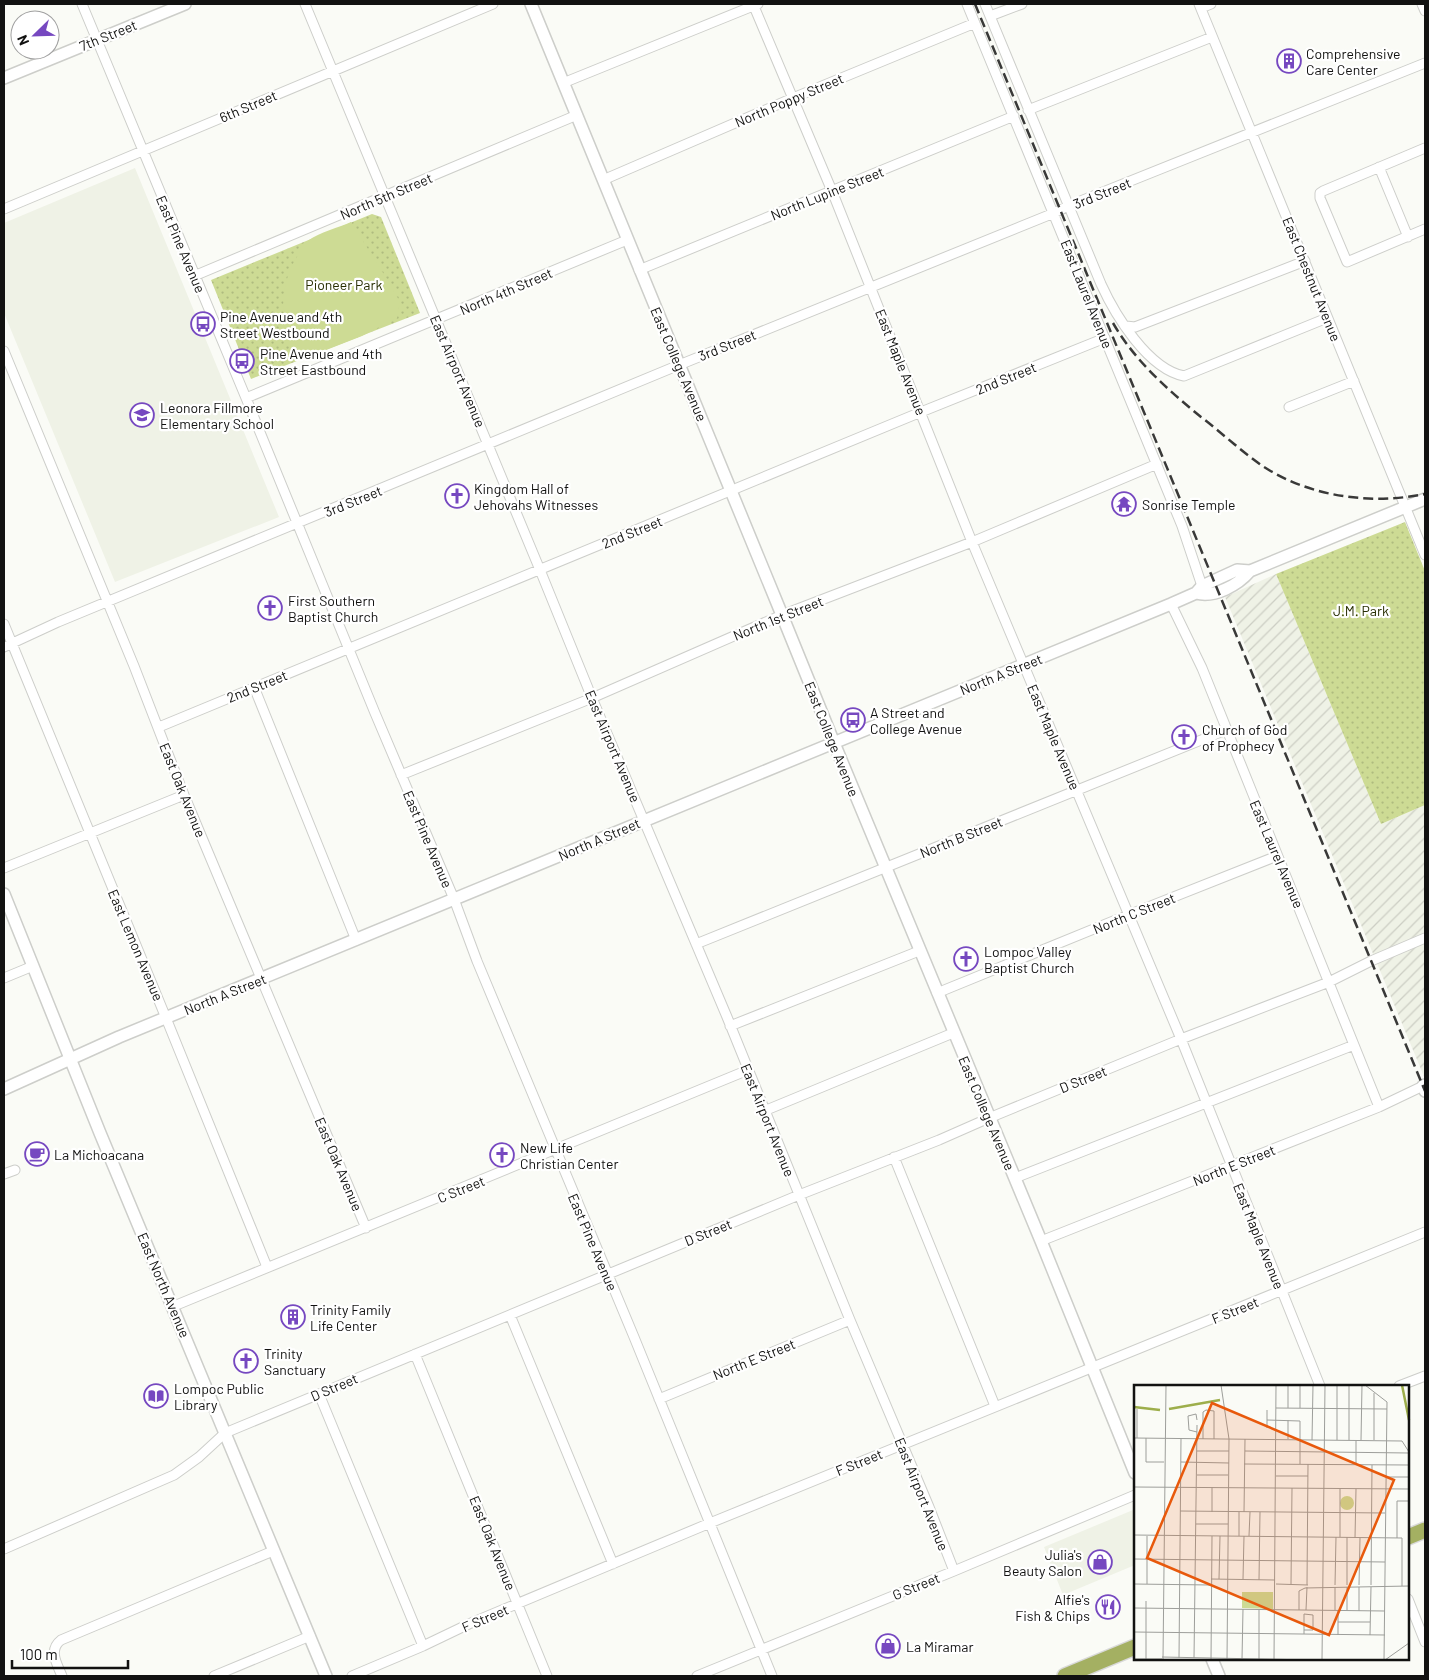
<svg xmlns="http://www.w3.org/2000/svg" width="1429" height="1680" viewBox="0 0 1429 1680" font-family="Barlow,sans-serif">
<defs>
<pattern id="industrial-furrows" width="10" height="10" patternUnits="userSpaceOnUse" patternTransform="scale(1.25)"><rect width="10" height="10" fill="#eff2e6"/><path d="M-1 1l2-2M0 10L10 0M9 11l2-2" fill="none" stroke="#cccec4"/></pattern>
<pattern id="park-dots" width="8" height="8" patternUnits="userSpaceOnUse" patternTransform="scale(1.25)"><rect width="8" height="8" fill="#cddb94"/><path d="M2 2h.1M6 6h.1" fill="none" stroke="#afbb7f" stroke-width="1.8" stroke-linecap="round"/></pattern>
</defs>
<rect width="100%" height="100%" fill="#fafbf6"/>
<path fill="#eff2e6" d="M135,168l144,349 -164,65 -111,-269v-90z
M1133,1510l2,5v50l-72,30 -19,-48z"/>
<path fill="url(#industrial-furrows)" d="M1276,574l105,250 44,-19v274l-200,-482z"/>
<path fill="url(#park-dots)" d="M372,214l9,3 39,96 -169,66 -40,-99z
M1405,522l20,49v234l-44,19 -105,-250z"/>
<path fill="#cddb94" d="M351,222l39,62 10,18 -3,16 -35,18 -64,25c-19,-35 -21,-76 2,-109 2,-4 5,-10 9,-12 9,-7 31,-13 42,-18z"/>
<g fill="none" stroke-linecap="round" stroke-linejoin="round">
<g stroke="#cdceca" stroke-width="11">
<path id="minor" d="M82,4l164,394 129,315 79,186 23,62 157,376 138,339
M305,4l235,566 52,128 135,319 123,303 79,187 25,64
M753,4l79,187 140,351 209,497 139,347
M967,4l215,522 20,60
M985,4l116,280c14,31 47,85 83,92l143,-58
M1199,4l226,551
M1422,4l3,7
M1201,8l10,-4
M990,16l32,-12
M563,83l195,-79
M1028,110l184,-73
M1425,148l-102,43 -3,2v5l27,64 78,-33
M1379,167l29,70
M603,180l190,-82 182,-75
M4,209l489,-205
M639,270l375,-154
M194,276l383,-161
M1126,326l9,1 170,-66
M4,351l130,315 50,129 182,433
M246,398l381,-158
M1289,407l65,-26
M1171,604l31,64 177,439
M4,624l162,394 101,249
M4,647l54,-25 621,-257 375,-152 14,-7 357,-143
M254,687l102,253
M159,727l762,-315 184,-74
M401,775l191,-77 190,-83 190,-73 185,-78
M4,868l180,-73
M696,944l530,-214
M4,978l29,-12
M937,993l191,-78 149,-59
M730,1026l189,-75
M764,1111l189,-78
M894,1157l101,249
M4,1174l11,-4
M1015,1178l339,-133
M1041,1241l338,-134 44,-21
M174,1306l574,-236
M510,1315l103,249
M415,1354l132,322
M1399,1386l26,-10
M319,1394l104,252
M659,1399l191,-79
M4,1549l170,-74 25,-18 26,-24 574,-238 140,-55 50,-22 192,-79 148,-57 42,-21 54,-23
M1408,1599l17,43
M62,1676c-5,-12 -14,-26 -1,-36l212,-89
M214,1676l96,-40
M352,1676l71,-30 48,-23 239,-100 715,-291
M697,1676l257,-105 181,-76"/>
</g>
<g stroke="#cdceca" stroke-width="14">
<path id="tertiary" d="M531,4l251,611 52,128 207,498 94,232
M4,78l181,-74
M1196,593c19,5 42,-8 54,-22
M4,894l96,239 226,543
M1425,1085l-2,1 2,5
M4,1089l115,-52 1052,-433 25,-11 6,-7 35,-16 13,1 175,-72
M1212,1659l7,17"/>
</g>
<g stroke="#d9d9d9" stroke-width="18">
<path id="trunk" d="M1408,1537l17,-7
M1065,1676l70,-29"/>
</g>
<use href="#minor" stroke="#fff" stroke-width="9"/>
<use href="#tertiary" stroke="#fff" stroke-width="11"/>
<use href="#trunk" stroke="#a4b062" stroke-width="15"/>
<path stroke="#393938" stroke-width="2.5" stroke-dasharray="10 5" stroke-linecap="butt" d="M975,4l450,1087
M1113,323c22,38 54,66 88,94 21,16 41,35 63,50 47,30 107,38 161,27"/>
</g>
<defs>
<g id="building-ring" transform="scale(1.25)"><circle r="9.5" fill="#fff" stroke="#7648c0" stroke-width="1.5"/><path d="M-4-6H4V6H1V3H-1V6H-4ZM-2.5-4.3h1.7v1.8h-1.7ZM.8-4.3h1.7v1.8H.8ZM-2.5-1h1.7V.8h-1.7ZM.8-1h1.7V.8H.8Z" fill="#7648c0"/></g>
<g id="bus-ring" transform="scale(1.25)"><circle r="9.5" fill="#fff" stroke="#7648c0" stroke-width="1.5"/><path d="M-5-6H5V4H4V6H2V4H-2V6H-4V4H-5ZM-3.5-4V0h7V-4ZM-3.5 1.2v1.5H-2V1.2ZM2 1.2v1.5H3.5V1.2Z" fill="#7648c0"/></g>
<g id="school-ring" transform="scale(1.25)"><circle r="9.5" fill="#fff" stroke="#7648c0" stroke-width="1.5"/><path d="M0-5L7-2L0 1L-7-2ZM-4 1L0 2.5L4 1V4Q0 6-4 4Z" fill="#7648c0"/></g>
<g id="church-ring" transform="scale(1.25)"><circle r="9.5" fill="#fff" stroke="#7648c0" stroke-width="1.5"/><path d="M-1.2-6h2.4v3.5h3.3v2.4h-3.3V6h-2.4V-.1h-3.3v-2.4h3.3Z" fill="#7648c0"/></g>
<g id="temple-ring" transform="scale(1.25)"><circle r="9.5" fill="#fff" stroke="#7648c0" stroke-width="1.5"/><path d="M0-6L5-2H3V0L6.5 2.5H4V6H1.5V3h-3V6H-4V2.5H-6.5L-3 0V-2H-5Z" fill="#7648c0"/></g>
<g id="cafe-ring" transform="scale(1.25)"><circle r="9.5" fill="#fff" stroke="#7648c0" stroke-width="1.5"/><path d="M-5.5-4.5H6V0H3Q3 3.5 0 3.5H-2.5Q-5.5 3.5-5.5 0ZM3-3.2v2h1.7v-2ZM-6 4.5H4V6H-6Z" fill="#7648c0"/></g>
<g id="library-ring" transform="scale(1.25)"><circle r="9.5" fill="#fff" stroke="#7648c0" stroke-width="1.5"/><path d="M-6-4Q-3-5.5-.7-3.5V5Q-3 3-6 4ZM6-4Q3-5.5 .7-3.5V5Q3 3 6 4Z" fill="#7648c0"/></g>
<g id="shop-ring" transform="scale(1.25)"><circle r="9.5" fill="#fff" stroke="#7648c0" stroke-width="1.5"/><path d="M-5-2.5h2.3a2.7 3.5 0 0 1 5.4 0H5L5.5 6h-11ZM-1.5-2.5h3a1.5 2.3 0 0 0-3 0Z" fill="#7648c0"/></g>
<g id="restaurant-ring" transform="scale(1.25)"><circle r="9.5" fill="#fff" stroke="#7648c0" stroke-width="1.5"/><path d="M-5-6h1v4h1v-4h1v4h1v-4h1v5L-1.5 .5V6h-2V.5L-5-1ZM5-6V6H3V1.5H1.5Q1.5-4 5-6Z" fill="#7648c0"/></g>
</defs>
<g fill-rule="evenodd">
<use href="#building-ring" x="1289" y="61"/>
<use href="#bus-ring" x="203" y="324"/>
<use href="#bus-ring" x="242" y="361"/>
<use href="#school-ring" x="142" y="415"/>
<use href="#church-ring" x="457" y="496"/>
<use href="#temple-ring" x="1124" y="504"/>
<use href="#church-ring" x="270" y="608"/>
<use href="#bus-ring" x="853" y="720"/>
<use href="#church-ring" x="1184" y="737"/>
<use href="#church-ring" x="966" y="959"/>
<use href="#cafe-ring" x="37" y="1154"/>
<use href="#church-ring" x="502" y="1155"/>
<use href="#building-ring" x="293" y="1317"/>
<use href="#church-ring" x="246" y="1361"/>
<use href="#library-ring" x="156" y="1396"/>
<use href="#shop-ring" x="1100" y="1562"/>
<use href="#restaurant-ring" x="1108" y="1607"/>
<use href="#shop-ring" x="888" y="1646"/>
</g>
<g text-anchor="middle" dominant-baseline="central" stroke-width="4.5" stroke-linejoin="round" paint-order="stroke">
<g font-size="14" fill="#121211" stroke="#fff">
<text transform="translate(108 35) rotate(-22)">7th Street</text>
<text transform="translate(789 100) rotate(-23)">North Poppy Street</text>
<text transform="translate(248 106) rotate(-23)">6th Street</text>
<text transform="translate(827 193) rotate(-22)">North Lupine Street</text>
<text transform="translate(1102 193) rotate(-22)">3rd Street</text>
<text transform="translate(386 196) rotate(-23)">North 5th Street</text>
<text transform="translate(181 244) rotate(67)">East Pine Avenue</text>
<text transform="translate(1312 279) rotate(68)">East Chestnut Avenue</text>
<text transform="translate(506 291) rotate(-23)">North 4th Street</text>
<text transform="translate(1087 294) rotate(68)">East Laurel Avenue</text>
<text transform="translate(727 345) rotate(-22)">3rd Street</text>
<text transform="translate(901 362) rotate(68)">East Maple Avenue</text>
<text transform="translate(679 364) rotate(67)">East College Avenue</text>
<text transform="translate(458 371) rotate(67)">East Airport Avenue</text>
<text transform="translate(1006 378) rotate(-22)">2nd Street</text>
<text transform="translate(353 501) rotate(-22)">3rd Street</text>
<text transform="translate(632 532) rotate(-22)">2nd Street</text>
<text transform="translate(778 618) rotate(-22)">North 1st Street</text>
<text transform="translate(1001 674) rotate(-22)">North A Street</text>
<text transform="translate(257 686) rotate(-22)">2nd Street</text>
<text transform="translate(1054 737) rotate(67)">East Maple Avenue</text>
<text transform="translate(832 739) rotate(68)">East College Avenue</text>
<text transform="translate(613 746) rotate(67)">East Airport Avenue</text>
<text transform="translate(183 790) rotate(68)">East Oak Avenue</text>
<text transform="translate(961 837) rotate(-22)">North B Street</text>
<text transform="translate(428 839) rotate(67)">East Pine Avenue</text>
<text transform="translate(599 839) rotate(-23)">North A Street</text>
<text transform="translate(1277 854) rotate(67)">East Laurel Avenue</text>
<text transform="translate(1134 913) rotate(-22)">North C Street</text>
<text transform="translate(136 945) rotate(67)">East Lemon Avenue</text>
<text transform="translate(225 994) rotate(-22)">North A Street</text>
<text transform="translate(1083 1079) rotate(-22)">D Street</text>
<text transform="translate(987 1113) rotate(67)">East College Avenue</text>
<text transform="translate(768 1120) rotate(68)">East Airport Avenue</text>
<text transform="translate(339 1164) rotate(67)">East Oak Avenue</text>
<text transform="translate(1234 1165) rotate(-22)">North E Street</text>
<text transform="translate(461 1189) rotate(-22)">C Street</text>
<text transform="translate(708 1232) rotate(-22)">D Street</text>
<text transform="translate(1259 1236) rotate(68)">East Maple Avenue</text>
<text transform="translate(593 1242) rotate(67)">East Pine Avenue</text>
<text transform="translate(164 1285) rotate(67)">East North Avenue</text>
<text transform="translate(1235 1310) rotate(-22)">F Street</text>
<text transform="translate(754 1359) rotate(-22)">North E Street</text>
<text transform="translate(334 1387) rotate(-23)">D Street</text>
<text transform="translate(859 1462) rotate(-22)">F Street</text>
<text transform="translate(922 1494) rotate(68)">East Airport Avenue</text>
<text transform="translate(493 1543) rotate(68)">East Oak Avenue</text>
<text transform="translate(916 1586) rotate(-22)">G Street</text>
<text transform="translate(485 1618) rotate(-23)">F Street</text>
</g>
<g font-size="14" fill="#121211" stroke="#fff" text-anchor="start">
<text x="1306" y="53">Comprehensive<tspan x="1306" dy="16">Care Center</tspan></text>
<text x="220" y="316">Pine Avenue and 4th<tspan x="220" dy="16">Street Westbound</tspan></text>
<text x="260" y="353">Pine Avenue and 4th<tspan x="260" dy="16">Street Eastbound</tspan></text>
<text x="160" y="407">Leonora Fillmore<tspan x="160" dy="16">Elementary School</tspan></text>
<text x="474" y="488">Kingdom Hall of<tspan x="474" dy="16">Jehovahs Witnesses</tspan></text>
<text x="1142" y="504">Sonrise Temple</text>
<text x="288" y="600">First Southern<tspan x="288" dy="16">Baptist Church</tspan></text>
<text x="870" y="712">A Street and<tspan x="870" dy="16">College Avenue</tspan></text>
<text x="1202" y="729">Church of God<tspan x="1202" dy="16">of Prophecy</tspan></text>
<text x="984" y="951">Lompoc Valley<tspan x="984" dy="16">Baptist Church</tspan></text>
<text x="520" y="1147">New Life<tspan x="520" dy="16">Christian Center</tspan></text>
<text x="54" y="1154">La Michoacana</text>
<text x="310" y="1309">Trinity Family<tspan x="310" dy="16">Life Center</tspan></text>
<text x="264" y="1353">Trinity<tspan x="264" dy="16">Sanctuary</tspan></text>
<text x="174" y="1388">Lompoc Public<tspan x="174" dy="16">Library</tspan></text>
<text x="1082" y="1554" text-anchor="end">Julia's<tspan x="1082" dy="16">Beauty Salon</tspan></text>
<text x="1090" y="1599" text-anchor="end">Alfie's<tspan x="1090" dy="16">Fish &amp; Chips</tspan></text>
<text x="906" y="1646">La Miramar</text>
</g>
<g font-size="14" fill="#272d02" stroke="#fff">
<text x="344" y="284">Pioneer Park</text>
<text x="1361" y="610">J.M. Park</text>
</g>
</g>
<g transform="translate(1134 1385)">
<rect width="275" height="275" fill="#fafbf6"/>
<path d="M108,207h31v17l-31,-1z" fill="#cddb94"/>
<path d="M206 118a7 7 0 1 1 14 0a7 7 0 1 1-14 0Z" fill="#cddb94"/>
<path fill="none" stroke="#9dae4b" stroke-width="2.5" d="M268,0l7,35M0,22l26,3M35,24l51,-9"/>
<path fill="none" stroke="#9d9e9a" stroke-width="1" d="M87,0l8,54 -2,221M166,0v23M231,0l22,17 -3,258M142,23l111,1M154,23v-23M133,35l33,1v43M133,43v-18M63,47l-8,-2 -1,-14 8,-2 1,6M0,53l268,3 7,11M3,53v-29M12,53v24h18M69,54v-27l3,-2 8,1v28M154,54v-19M178,55l1,-55M203,55v-55M215,55v-55M227,55l1,-55M240,55v-47M63,66h32M111,66l164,2M47,77l48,1M110,79l165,1M222,80v-25M63,90h31M142,91h32M252,92h23M0,102l275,2M46,126l205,2M78,127v-25M110,127l1,-73M275,128v19M62,139h32M0,150l268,3v48M105,151v-24M115,151l1,-24M206,152v-48M221,153l1,-49M263,153v-37h12M0,174l251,3M77,194l64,1M85,194l1,-43M109,194l1,-43M125,195l1,-68M0,199l77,1M13,199v-48M142,199l32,1M157,199l1,-96M173,200l1,-121M201,200l1,-48M213,200v-48M225,200l1,-47M237,200l1,-120M0,223l251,3M165,225v-19l6,-3 104,-2M172,225l1,-23M201,225v-23M213,225v-23M225,226v-24M204,237h32M0,247l251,3M170,249v-20l9,1v15h-9M204,250v-25M236,250l1,-48M28,272l149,3M45,273l2,-220M60,273l3,-233M0,274h28M29,274l3,-274M108,274l1,-50M125,274v-50M12,275v-59M77,275l1,-124M140,275l2,-275M188,275l3,-275M251,275l24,-17"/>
<path fill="#e8590c" fill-opacity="0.15" stroke="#e8590c" stroke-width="2.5" d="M78,18l182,77 -65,155 -182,-77z"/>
<rect width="275" height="275" fill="none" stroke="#121211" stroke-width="2.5"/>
</g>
<rect width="1429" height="1680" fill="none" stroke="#121211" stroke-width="10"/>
<g transform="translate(35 35) rotate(247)"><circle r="24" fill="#ffffff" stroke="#a0a0a0"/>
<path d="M0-4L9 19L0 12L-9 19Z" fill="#7648c0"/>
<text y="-8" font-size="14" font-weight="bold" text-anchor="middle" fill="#121211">N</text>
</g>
<path d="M12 1660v8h116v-8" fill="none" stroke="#121211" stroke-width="2.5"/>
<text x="20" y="1660" font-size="15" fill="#121211" stroke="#ffffff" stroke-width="4" paint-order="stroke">100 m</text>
</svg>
